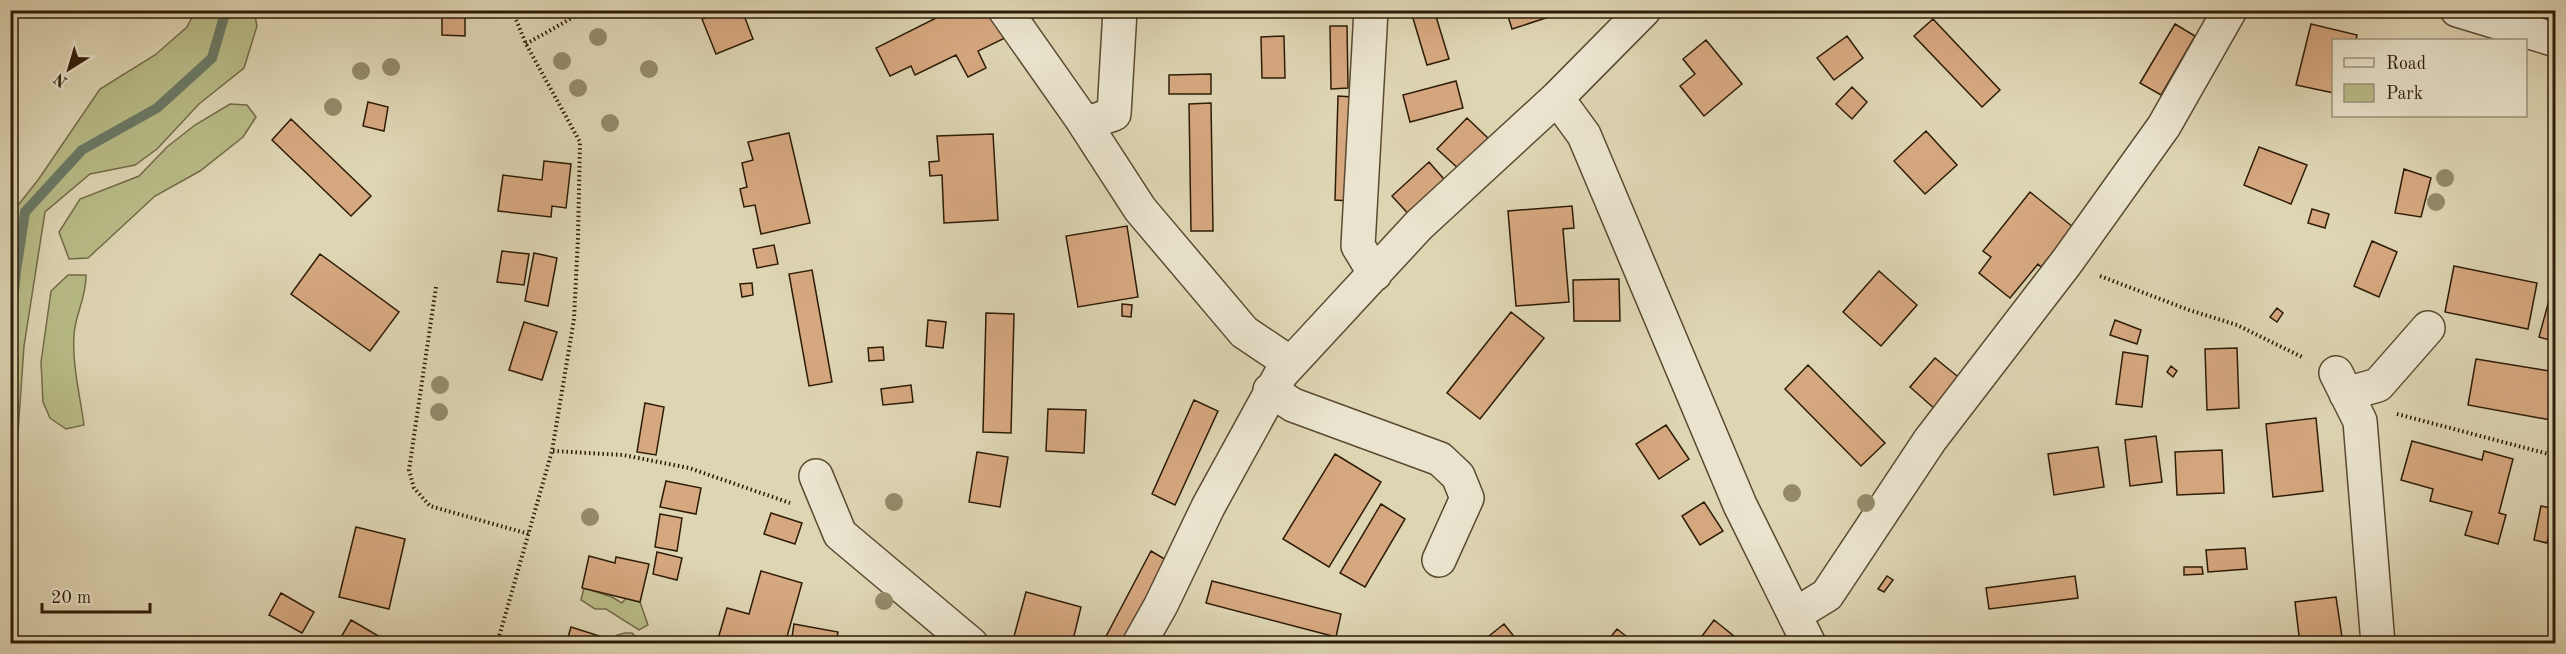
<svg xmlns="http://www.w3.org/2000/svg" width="2566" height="654" viewBox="0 0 2566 654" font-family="'Old Standard TT',serif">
<rect width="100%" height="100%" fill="#ded5b3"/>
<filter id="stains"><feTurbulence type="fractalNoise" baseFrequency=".00333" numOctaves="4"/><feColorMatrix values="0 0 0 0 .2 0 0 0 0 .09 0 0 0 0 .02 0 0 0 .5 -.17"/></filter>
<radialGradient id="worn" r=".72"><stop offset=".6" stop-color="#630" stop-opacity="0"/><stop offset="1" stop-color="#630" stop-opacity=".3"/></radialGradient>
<path fill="#b8bc88" stroke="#736c48" stroke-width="1.5" d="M195,11h59l3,15 -13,42 -45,36 -42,45 -22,16 -45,9 -45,38 -21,134 -13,187v-319l27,-34 62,-91 55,-34 32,-28z
M230,104l17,1 9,12 -13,20 -43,34 -45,25 -67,62 -19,1 -10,-27 21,-33 59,-23 28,-29 28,-22z
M68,275h18c0,25 -11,39 -12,60 -2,30 6,60 10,90l-18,4 -16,-11 -7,-16 -2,-40 10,-71z
M584,588l28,9 10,6 4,-5 14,4 8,23 -9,5 -33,-21h-11l-14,-9z
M625,633h7l7,7 -1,3 -23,1 2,-9z"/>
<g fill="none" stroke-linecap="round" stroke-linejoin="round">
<path stroke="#6b7a67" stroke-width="10" d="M10,333l6,-62 9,-59 57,-62 75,-42 55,-50 14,-48"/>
</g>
<path fill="#d6a880" stroke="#2e1c07" stroke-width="1.5" d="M442,10h23v26l-23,-1z
M722,10h20l11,29 -37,15 -14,-35z
M952,10h42l13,27 -29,14 8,17 -18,9 -12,-22 -41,20 -4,-9 -21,10 -14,-28z
M1212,10h23v6l-23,1z
M1259,10h27v4h-27z
M1299,10h41v3l-41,-1z
M1429,10h5l15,49 -22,6 -15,-50z
M1506,10h51l1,4 -46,15z
M2525,10h31v13l-32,-9z
M1933,19l67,71 -18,17 -68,-71z
M2175,24l20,12 -34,59 -21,-12z
M2311,24l46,11 -1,5h-22v53l-38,-8z
M1330,26h17l1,62 -17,1z
M1284,36l1,42h-23l-1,-41z
M1847,36l16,22 -29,22 -17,-22z
M1706,40l36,44 -38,32 -24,-30 15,-12 -12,-15z
M1211,74v20h-42v-19z
M1456,81l7,27 -53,14 -7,-27z
M1852,87l15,15 -15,17 -16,-15z
M1338,96l14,1 -3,104 -14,-1z
M368,102l20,5 -4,24 -21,-5z
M1211,103l2,128h-22l-2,-127z
M1467,118l22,21 -30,30 -22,-20z
M291,119l80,77 -20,20 -79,-76z
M1926,131l31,34 -32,29 -31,-33z
M789,133l21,90 -49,11 -6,-29 -11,2 -4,-18 7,-2 -5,-24 11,-3 -5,-18z
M993,134l5,86 -54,3 -2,-48 -12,1 -1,-14 10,-1 -2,-25z
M2259,147l48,18 -16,39 -47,-19z
M544,161l27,3 -5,44 -14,-2 -1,11 -53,-6 5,-36 39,5z
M1429,162l21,24 -37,33 -21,-23z
M2404,169l27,9 -10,39 -26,-4z
M2030,192l43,35 -32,40 -3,-3 -28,34 -31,-25 12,-16 -8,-6z
M1572,206l2,22 -11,1 6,73 -53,4 -8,-95z
M2312,209l17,5 -4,14 -17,-5z
M1127,226l11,71 -60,10 -12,-71z
M2372,241l25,11 -18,45 -25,-11z
M774,245l4,19 -21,4 -4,-19z
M502,251l27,3 -5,31 -27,-3z
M534,253l23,5 -9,48 -23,-5z
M320,254l79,58 -29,39 -79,-57z
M2454,266l83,17 -9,46 -83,-17z
M812,270l20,112 -23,4 -20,-112z
M1879,271l38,34 -36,41 -38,-34z
M1619,279l1,42h-46l-1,-41z
M752,283l1,12 -11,2 -2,-13z
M2551,293l5,1v48l-17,-5z
M1122,304l10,1 -1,12 -9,-1z
M2277,308l6,5 -6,9 -7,-5z
M1511,312l33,26 -64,81 -33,-26z
M986,313l28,1 -3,119 -28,-1z
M928,320l18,2 -3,26 -17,-2z
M2115,320l26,10 -4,14 -27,-9z
M524,322l33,10 -15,48 -33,-10z
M883,347l1,13 -15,1 -1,-13z
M2237,348l2,60 -32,2 -2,-61z
M2123,352l25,4 -6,51 -26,-3z
M1935,358l27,22 -26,30 -26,-23z
M2476,359l80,13v49l-88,-16z
M1808,365l77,78 -24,23 -76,-77z
M2171,366l6,5 -4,6 -6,-5z
M911,385l2,17 -30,3 -2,-16z
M1194,400l24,11 -43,94 -23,-11z
M645,403l19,4 -8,48 -19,-3z
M1048,409l38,1 -2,43 -38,-2z
M2316,418l7,73 -50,6 -7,-73z
M1666,425l23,34 -30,20 -23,-35z
M2156,436l6,46 -32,4 -5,-46z
M2412,441l70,19 2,-9 29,8 -14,54 7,2 -8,29 -33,-9 7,-23 -42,-11 3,-12 -32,-9z
M2098,447l6,40 -50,8 -6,-41z
M2222,450l2,43 -47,2 -2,-43z
M977,452l31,5 -8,50 -31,-5z
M1335,454l46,28 -52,85 -46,-28z
M666,481l35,7 -5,26 -36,-7z
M1704,502l19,29 -23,14 -18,-29z
M1381,504l24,15 -40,68 -25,-14z
M2541,506l15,3 -1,17 -4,-1 -4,18 -13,-3z
M771,513l31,10 -7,21 -31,-10z
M660,514l22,4 -5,33 -22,-4z
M356,527l49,12 -16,70 -50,-12z
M2245,548l2,21 -39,3 -2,-22z
M1151,551l17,10 -44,83h-22z
M657,552l25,6 -5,22 -24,-6z
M589,556l26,7 1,-6 33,7 -9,38 -58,-14z
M2184,567h18l1,7 -19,1z
M761,571l41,12 -17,61h-53l-14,-5 9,-31 22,6z
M1887,576l6,4 -9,12 -6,-3z
M2075,576l3,22 -89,11 -3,-21z
M1212,581l129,33 -5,23 -130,-34z
M1026,592l55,15 -9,37h-60z
M281,593l33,19 -12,21 -33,-18z
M2336,597l7,47h-43l-5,-42z
M351,620l41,24h-55z
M1714,620l21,17 -5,7h-34z
M794,624l44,8 -2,12h-45z
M1504,624l16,20h-41z
M571,627l44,14v3h-49z
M1617,629l19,15h-31z"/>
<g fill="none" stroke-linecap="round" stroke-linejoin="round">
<g stroke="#5a4a32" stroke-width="36">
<path id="minor" d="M1005,10l76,108 59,91 104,123 46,31
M1371,10l-13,236 17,28
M2457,10l99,30
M1557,98l27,37 156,370 69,139
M1085,124l29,-10 6,-104
M2336,373l24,48 18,223
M1270,390l23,15 147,54 18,17 9,22 -28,62
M2346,394l32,-9 50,-57
M816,476l24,58 131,110
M1796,614l31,-19 103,-155 136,-177 98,-137 66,-116
M1139,644l22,-39 47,-98 73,-133 138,-149 138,-127 87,-88"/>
</g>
<path stroke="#2e1c07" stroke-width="4" stroke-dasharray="1.5 3" stroke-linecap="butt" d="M526,44l60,-34
M2100,276l89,34 48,15 67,33
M436,287l-27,183 5,18 16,18 99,28
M2397,414l159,42
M553,451l70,4 66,13 101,35
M497,644l55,-193 22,-132 4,-81 2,-96 -54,-98 -14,-34"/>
<use href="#minor" stroke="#eae4ce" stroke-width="33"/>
</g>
<g fill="#948a6a">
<circle cx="598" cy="37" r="9"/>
<circle cx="562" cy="61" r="9"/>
<circle cx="391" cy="67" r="9"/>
<circle cx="649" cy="69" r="9"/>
<circle cx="361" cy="71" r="9"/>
<circle cx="578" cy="88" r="9"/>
<circle cx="333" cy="107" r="9"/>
<circle cx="610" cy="123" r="9"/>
<circle cx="2445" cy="178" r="9"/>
<circle cx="2436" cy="202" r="9"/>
<circle cx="440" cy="385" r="9"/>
<circle cx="439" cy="412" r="9"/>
<circle cx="1792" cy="493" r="9"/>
<circle cx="894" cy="502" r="9"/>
<circle cx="1866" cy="503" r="9"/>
<circle cx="590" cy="517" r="9"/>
<circle cx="884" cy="601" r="9"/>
</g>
<rect width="2566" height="654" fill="none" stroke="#ded5b3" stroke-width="36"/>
<rect x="12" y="12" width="2542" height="630" fill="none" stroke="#2e1c07" stroke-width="3"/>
<rect x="18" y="18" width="2530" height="618" fill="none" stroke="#2e1c07" stroke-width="1.5"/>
<rect x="2332" y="39" width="195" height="78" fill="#eae4ce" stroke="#9f947e" stroke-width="1.5"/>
<rect x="2344" y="58" width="30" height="9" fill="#eae4ce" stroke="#9f947e" stroke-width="1.5"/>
<text x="2386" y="69" font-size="18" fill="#2e1c07">Road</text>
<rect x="2344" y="84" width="30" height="18" fill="#b8bc88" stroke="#9f947e" stroke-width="1.5"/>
<text x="2386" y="99" font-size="18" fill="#2e1c07">Park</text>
<g transform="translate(69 69) rotate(217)" stroke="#eae4ce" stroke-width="4.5" paint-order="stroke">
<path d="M0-4.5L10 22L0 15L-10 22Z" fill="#2e1c07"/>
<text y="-9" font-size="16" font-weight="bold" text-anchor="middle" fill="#2e1c07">N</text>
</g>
<path d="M42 603v9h108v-9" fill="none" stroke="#2e1c07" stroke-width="3"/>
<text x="51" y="603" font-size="18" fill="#2e1c07" stroke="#eae4ce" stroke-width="4.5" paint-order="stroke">20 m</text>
<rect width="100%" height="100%" filter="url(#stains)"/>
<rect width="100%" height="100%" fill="url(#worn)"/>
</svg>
